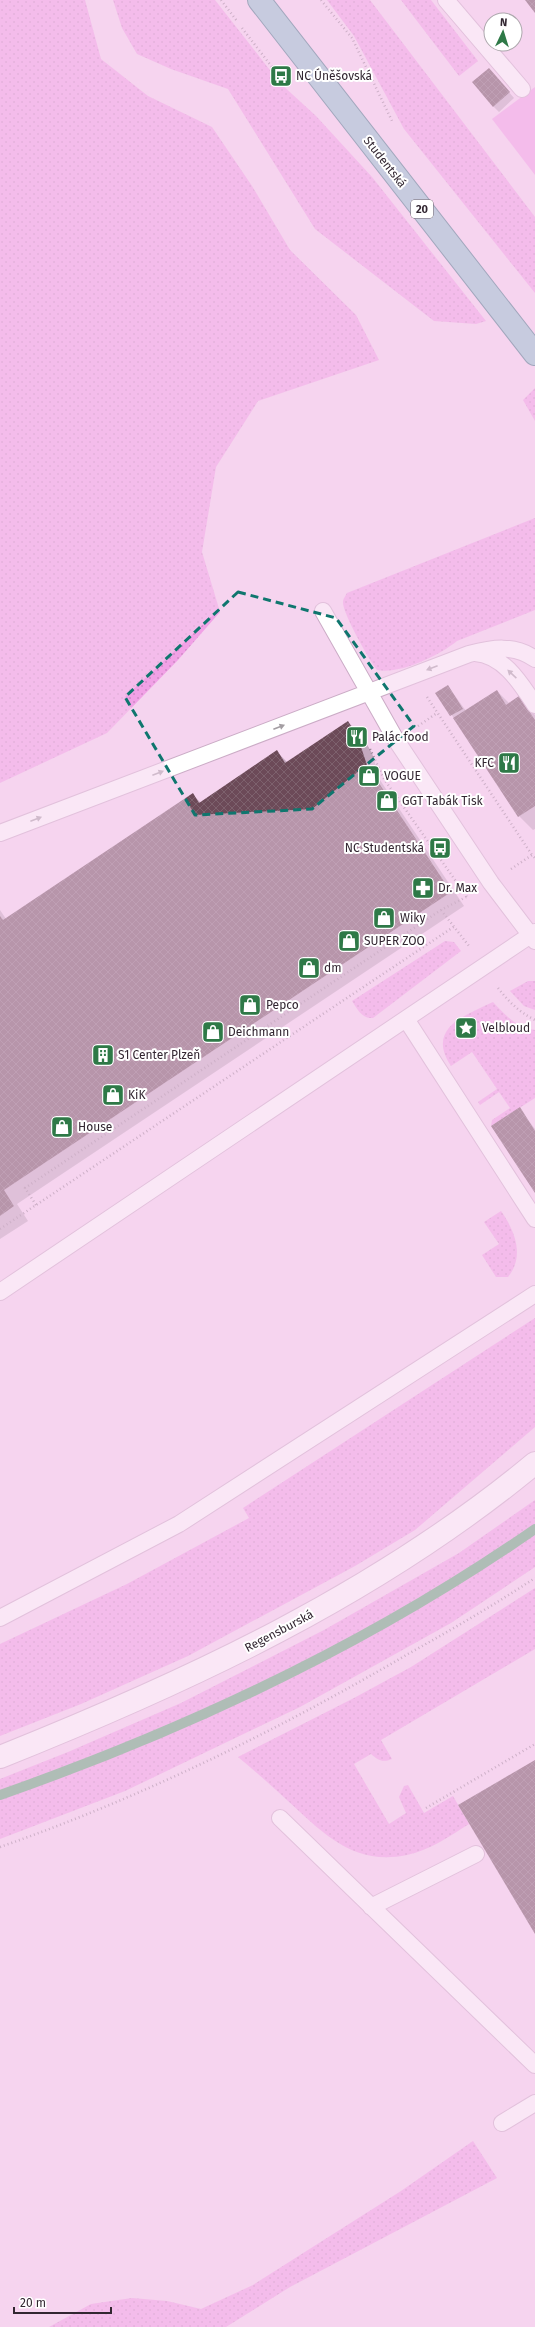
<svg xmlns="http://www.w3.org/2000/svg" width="535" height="2327" viewBox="0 0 535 2327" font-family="'Fira Sans',sans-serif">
<defs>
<pattern id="grass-dots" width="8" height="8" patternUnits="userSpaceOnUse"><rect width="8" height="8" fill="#f1a1e6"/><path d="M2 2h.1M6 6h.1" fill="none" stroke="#cf8ac6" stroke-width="1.8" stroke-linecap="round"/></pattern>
<pattern id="building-cross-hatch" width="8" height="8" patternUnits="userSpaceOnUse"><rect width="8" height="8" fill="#6c4a58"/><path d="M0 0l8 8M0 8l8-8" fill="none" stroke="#7d616d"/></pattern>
</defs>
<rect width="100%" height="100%" fill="#f5d4ef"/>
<path fill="url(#grass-dots)" d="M0,0h85l16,59 47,37 64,31 40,59 38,64 66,65 23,45 -121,41 -42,66 -14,85 18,60 -42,48 -71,73 -107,50z
M113,0h102l65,83 36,33 56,61 114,144 -10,3 -42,-3 -119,-92 -87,-140 -57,-20 -34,-15 -15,-26z
M327,0h43l165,217v76l-131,-164 -50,-93z
M401,0h30l47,61 -19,15z
M535,388v33l-12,-21z
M535,518v92l-78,31c-17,14 -58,34 -80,29 -7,-8 -35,-58 -34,-68 0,-3 3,-7 4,-9z
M445,941l9,1 7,9 -88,67c-11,1 -15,-8 -21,-17z
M528,981h7v29l-11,-4 -14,-15z
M493,1002c12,13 24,26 42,28v68l-44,28 1,-6 18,-12 -11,-16 -19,13 -2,-3 19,-13 -25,-37 -21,14c-25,-38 13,-50 42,-64z
M501,1211c14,20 24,45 7,66h-12l-14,-22 17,-11 -15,-22z
M535,1318v109l-120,103 -60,36 -167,90 -107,48 -81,32v-92l127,-60 122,-66 -6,-10z
M535,1500v26c-47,34 -97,64 -148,93 -124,71 -253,127 -387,175v-15l68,-27 113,-49 143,-73 135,-77z
M535,1531v36l-84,56 -151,84 -175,84 -125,48v-41l142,-55 178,-81 124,-70z
M535,1588v61l-154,91 11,19c-10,4 -14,1 -21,-5l-17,10 35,60 17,-11 -7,-16 5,-11 4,-1 16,28 29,-17 16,28c-19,12 -39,26 -62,31 -53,11 -83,-21 -119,-54 -16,-15 -33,-30 -50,-44l116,-59 57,-31z
M473,2141l24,37 -207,109 -64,40h-177l42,-23 41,-6 35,3 34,8 52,-24 148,-94z"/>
<path fill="#f1a1e6" d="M535,87v88l-43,-56z"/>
<path fill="#0003" d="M494,75l20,23 -15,14 -6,-6z
M448,686l18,25 31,-20 13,13 9,-7 16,18v114l-2,1 -14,-14 -82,-123z
M348,722l14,14 10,17 8,27 84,126 -447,298 11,17 -28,18v-329l6,9 187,-124 8,8 76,-51 11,11z
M519,1108l16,21v62z"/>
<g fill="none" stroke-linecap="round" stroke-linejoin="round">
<path stroke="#59a371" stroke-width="10" d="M0,1795c188,-66 371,-152 535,-266"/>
</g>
<path fill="url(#building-cross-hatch)" d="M525,0h10v13z
M489,68l21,24 -17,15 -21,-25z
M448,685l15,24 -13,7 -15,-23z
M497,690l9,15 13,-9 16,24v86l-17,11 -65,-99z
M348,721l10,17 9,27 84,127 -447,298 10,16 -14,10v-300l3,4 190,-127 6,10 78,-53 8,13z
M520,1107l15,24v62l-44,-67z
M535,1760v174l-77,-129z"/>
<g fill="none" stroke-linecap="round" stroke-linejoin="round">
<g stroke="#cbacc6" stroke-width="18">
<path id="lane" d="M446,0l76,89
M323,611l73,129 95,143 44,58
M475,653c29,2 46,31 60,52
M0,833l469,-179c23,-6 45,-10 66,5
M406,1019l129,200
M0,1292l535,-360
M0,1618l179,-94 356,-230
M280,1818l255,247
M371,1907l105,-53
M502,2123l33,-20"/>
</g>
<g stroke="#cbacc6" stroke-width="24">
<path id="secondary" d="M0,1757c190,-76 377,-163 535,-294"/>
</g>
<g stroke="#3c7180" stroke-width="24">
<path id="primary" d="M259,0l276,354"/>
</g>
<path stroke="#9c8598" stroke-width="2.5" stroke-dasharray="1 3" stroke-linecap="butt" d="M221,0l16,21
M321,0l31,38 41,85
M242,28l40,52
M427,697l105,158
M418,726l19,-13
M370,749l14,30 83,118
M511,869l21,-14 3,3
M441,910l28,36
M498,988c11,14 21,24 37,32
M36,1205l-11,-17 416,-278 27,-14
M0,1229l455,-303
M426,1808l109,-64
M0,1847c143,-50 278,-117 408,-193 43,-24 86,-49 127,-76"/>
<use href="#lane" stroke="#fff" stroke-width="16"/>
<use href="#secondary" stroke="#fff" stroke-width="22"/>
<use href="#primary" stroke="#8ec2cc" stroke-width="22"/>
</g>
<defs><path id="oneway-solid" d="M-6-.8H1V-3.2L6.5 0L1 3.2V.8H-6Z"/></defs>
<g fill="#a39da2">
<use href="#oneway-solid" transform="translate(432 668) rotate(159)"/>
<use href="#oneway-solid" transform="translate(512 674) rotate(-137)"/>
<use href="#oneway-solid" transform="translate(279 727) rotate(-21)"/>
<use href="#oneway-solid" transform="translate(158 773) rotate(-21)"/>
<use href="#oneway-solid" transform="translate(36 819) rotate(-21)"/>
</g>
<path d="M0 0H535V2327H0ZM238,592l98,26 78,108 -102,83 -117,6 -70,-118z" fill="#f5d4ef" fill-opacity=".55" fill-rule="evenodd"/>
<path fill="none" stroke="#0f766e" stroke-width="3" stroke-dasharray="8 5" stroke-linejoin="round" d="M238,592l98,26 78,108 -102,83 -117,6 -70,-118z"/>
<defs>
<g id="bus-square" transform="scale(1.15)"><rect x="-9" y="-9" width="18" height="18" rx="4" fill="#2e7947" stroke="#fff"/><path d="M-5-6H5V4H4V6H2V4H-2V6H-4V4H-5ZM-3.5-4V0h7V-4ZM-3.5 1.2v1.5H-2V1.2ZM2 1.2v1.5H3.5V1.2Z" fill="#fff"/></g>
<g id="restaurant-square" transform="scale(1.15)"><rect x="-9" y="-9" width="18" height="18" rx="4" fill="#2e7947" stroke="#fff"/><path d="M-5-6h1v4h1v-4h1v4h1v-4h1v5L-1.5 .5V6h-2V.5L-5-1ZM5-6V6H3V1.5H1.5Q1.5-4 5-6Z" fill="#fff"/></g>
<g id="shop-square" transform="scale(1.15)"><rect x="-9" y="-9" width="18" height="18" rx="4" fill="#2e7947" stroke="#fff"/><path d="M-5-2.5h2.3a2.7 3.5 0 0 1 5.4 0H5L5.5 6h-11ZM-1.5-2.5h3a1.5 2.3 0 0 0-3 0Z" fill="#fff"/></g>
<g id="pharmacy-square" transform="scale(1.15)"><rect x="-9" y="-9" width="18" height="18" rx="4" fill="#2e7947" stroke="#fff"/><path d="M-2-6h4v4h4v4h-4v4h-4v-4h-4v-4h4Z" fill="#fff"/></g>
<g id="sight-square" transform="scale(1.15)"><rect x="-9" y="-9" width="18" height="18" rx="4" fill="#2e7947" stroke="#fff"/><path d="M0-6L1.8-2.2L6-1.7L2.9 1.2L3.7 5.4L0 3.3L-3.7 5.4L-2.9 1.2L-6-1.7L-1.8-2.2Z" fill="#fff"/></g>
<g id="building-square" transform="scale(1.15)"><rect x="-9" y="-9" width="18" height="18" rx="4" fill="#2e7947" stroke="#fff"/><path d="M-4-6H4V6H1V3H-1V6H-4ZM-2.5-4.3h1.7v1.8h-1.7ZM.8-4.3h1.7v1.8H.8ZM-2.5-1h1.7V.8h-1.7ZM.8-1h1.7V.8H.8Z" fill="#fff"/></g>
</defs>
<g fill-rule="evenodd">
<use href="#bus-square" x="281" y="76"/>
<use href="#restaurant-square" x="357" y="737"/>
<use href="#restaurant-square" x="509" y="763"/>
<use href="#shop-square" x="369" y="776"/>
<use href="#shop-square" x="387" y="801"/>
<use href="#bus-square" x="440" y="848"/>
<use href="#pharmacy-square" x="423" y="888"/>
<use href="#shop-square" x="384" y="918"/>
<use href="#shop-square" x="349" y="941"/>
<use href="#shop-square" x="309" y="968"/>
<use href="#shop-square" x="250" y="1005"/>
<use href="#sight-square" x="466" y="1028"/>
<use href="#shop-square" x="213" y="1032"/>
<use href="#building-square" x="103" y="1055"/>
<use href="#shop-square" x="113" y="1095"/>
<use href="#shop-square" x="62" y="1127"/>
</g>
<g text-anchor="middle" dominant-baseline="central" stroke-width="4" stroke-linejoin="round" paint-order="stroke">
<rect fill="#fff" stroke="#70676f" stroke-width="1" x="411" y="200" width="22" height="18" rx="3"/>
<g font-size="11" font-weight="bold" fill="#322631">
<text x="422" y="209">20</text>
</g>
<g font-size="12" fill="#322631" stroke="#fff" text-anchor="start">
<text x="296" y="76">NC Úněšovská</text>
<text x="372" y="737">Palác food</text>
<text x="494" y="763" text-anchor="end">KFC</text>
<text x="384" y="776">VOGUE</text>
<text x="402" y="801">GGT Tabák Tisk</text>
<text x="424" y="848" text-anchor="end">NC Studentská</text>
<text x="438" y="888">Dr. Max</text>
<text x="400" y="918">Wiky</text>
<text x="364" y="941">SUPER ZOO</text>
<text x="324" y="968">dm</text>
<text x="266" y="1005">Pepco</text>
<text x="482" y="1028">Velbloud</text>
<text x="228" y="1032">Deichmann</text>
<text x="118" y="1055">S1 Center Plzeň</text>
<text x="128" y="1095">KiK</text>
<text x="78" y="1127">House</text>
</g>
<g font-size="12" fill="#322631" stroke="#fff">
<text transform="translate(385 162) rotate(52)">Studentská</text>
<text transform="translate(279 1631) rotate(-28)">Regensburská</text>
</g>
</g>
<g transform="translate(503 32) rotate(4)"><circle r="19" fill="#ffffff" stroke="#ada8ad"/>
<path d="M0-3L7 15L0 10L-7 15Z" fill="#2e7947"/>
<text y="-6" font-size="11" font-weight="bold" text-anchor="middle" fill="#322631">N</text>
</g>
<path d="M14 2307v6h97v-6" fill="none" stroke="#322631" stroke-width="2"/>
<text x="20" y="2307" font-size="12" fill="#322631" stroke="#ffffff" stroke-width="3" paint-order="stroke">20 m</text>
</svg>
